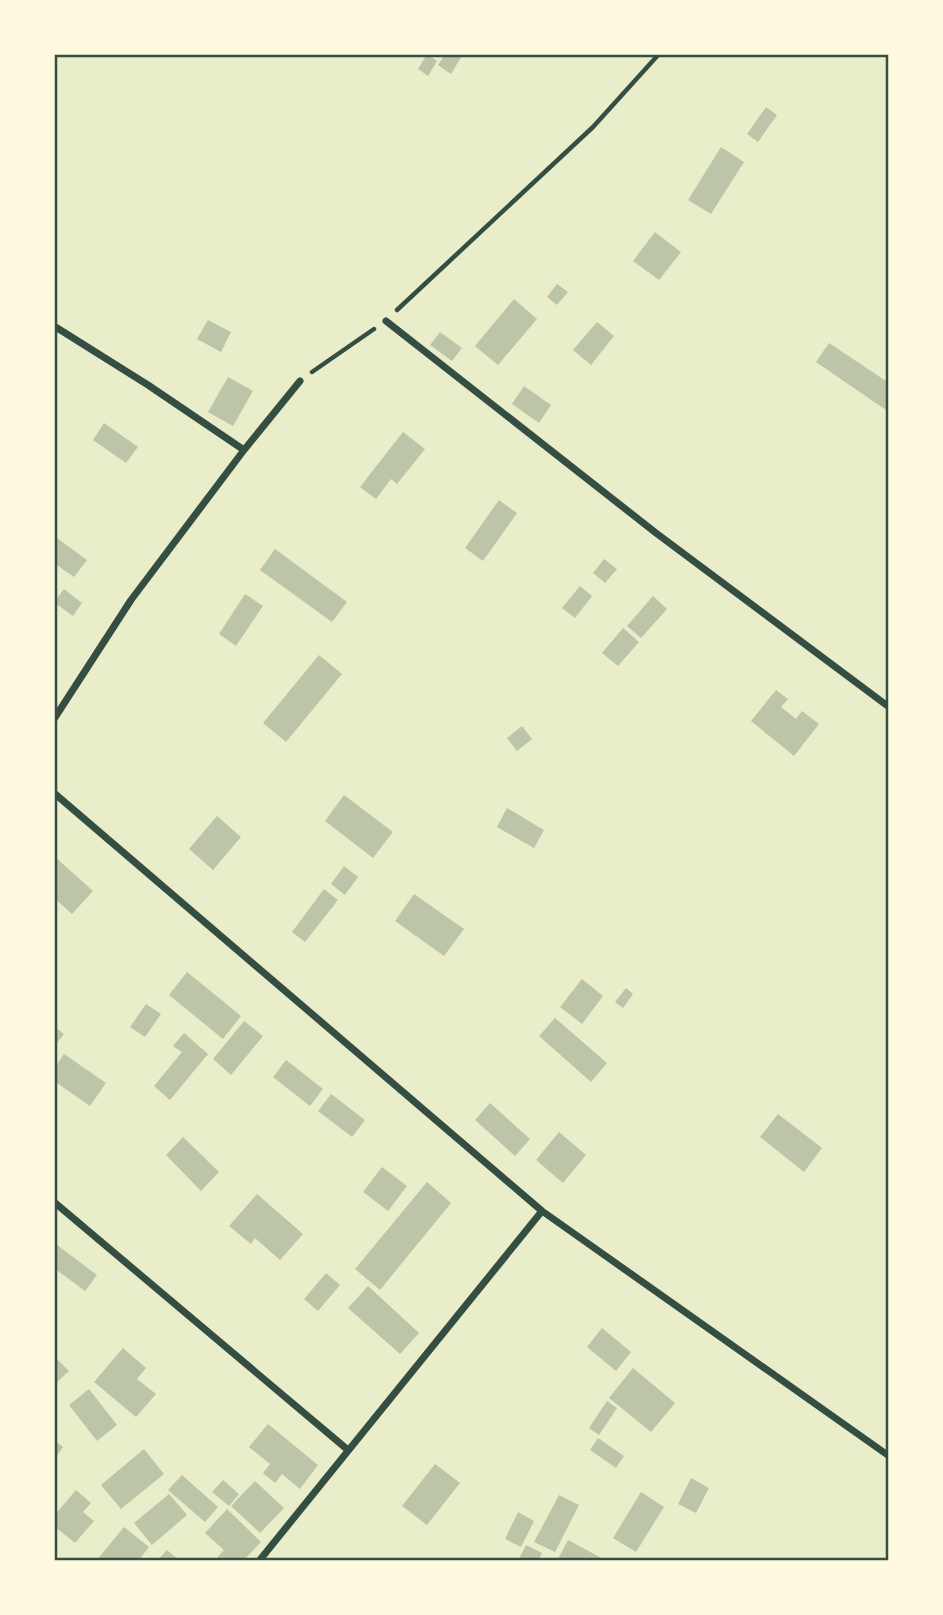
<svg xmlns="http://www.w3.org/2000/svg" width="943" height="1615" viewBox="0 0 943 1615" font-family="'DejaVu Sans',sans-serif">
<rect width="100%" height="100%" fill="#e9edc9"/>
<path fill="#bcc5a7" d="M427,54l10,7 -9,15 -10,-7z
M445,54h18l-12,20 -13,-9z
M766,107l11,8 -19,27 -11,-8z
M721,147l23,15 -33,52 -23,-14z
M655,232l26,20 -22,28 -26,-19z
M557,284l11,8 -11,13 -10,-8z
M514,299l23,20 -39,46 -23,-19z
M208,320l23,12 -10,20 -24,-13z
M597,322l17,14 -23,29 -18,-15z
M440,332l22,16 -10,13 -22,-16z
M829,343l60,40v29l-73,-50z
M228,377l25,14 -20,35 -25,-14z
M524,386l27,19 -12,18 -27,-19z
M104,423l34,24 -12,16 -33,-23z
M403,432l22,17 -28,35 -6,-5 -15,20 -16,-12z
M499,500l18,13 -34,48 -18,-13z
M54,536l33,24 -13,17 -20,-14z
M275,549l72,53 -15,20 -72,-52z
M604,559l13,10 -12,14 -12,-10z
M580,586l12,10 -17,22 -13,-10z
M64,589l18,14 -9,13 -19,-14z
M245,594l18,12 -27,40 -17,-12z
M653,596l14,13 -26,29 -14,-12z
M623,628l16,14 -21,24 -16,-13z
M319,655l23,19 -56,68 -23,-19z
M776,690l12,9 -7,8 15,12 6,-8 17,13 -25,32 -43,-35z
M522,726l10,13 -15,12 -10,-13z
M344,795l49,37 -20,26 -48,-37z
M507,808l37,22 -10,18 -37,-21z
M217,816l24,21 -28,33 -24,-21z
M54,856l39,35 -21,23 -18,-16z
M344,866l14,11 -13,18 -14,-11z
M324,889l14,11 -33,42 -13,-10z
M414,894l50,35 -20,27 -49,-35z
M187,972l54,44 -18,23 -54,-44z
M582,979l21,17 -21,28 -22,-17z
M626,988l7,6 -10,14 -8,-6z
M146,1004l15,10 -16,23 -15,-10z
M555,1018l52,45 -16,19 -52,-46z
M244,1021l19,15 -32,39 -18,-16z
M54,1026l10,8 -10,13z
M184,1033l24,21 -38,46 -16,-14 28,-34 -9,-6z
M64,1054l42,29 -16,23 -36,-25v-12z
M286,1060l37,29 -13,17 -37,-29z
M331,1094l34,26 -13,17 -34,-26z
M490,1103l40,36 -15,17 -40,-36z
M778,1114l44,34 -18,24 -44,-35z
M559,1132l27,23 -23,28 -27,-23z
M183,1137l36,35 -18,19 -35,-36z
M382,1167l25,19 -19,25 -25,-19z
M427,1182l24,21 -71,87 -25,-21z
M257,1194l46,40 -23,26 -25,-22 -4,6 -22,-18z
M57,1245l40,30 -12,16 -31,-23v-20z
M326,1273l14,12 -22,26 -14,-12z
M368,1286l51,47 -19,21 -52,-46z
M602,1328l29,24 -15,19 -29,-24z
M123,1348l23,20 -9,11 19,15 -20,23 -42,-35z
M54,1356l15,15 -15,14z
M633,1368l42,35 -24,29 -42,-34z
M89,1389l28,36 -20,16 -28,-36z
M607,1401l10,7 -18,27 -10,-7z
M268,1424l50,41 -18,24 -18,-15 -7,9 -12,-10 7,-9 -21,-17z
M598,1438l26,18 -8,12 -26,-18z
M54,1440l9,7 -9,13z
M144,1449l20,25 -43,35 -20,-24z
M435,1464l25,19 -33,42 -25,-19z
M182,1475l36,32 -13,15 -37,-32z
M691,1478l18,10 -13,25 -18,-9z
M223,1480l16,14 -10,12 -17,-14z
M255,1481l29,27 -24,25 -29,-27z
M76,1490l15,13 -8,9 11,9 -19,22 -21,-17v-10z
M641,1492l23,15 -28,45 -23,-14z
M169,1494l18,21 -35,30 -18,-22z
M559,1495l20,10 -24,47 -21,-10z
M227,1509l34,33 -18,19h-29l10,-11 -19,-17z
M518,1512l16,9 -13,26 -16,-8z
M124,1527l25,20 -11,14h-42z
M568,1540l39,21h-45l-4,-2z
M526,1545l16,8 -4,8h-20z
M167,1550l13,11h-23z"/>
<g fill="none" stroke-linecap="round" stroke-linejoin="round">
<path stroke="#344e41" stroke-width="4.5" d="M397,310l196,-183 66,-73
M312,372l62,-43"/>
<path stroke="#344e41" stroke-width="7" d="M386,321l270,212 233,174
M54,326l94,59 96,65
M54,719l77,-119 113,-150 56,-69
M54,793l488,418 347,245
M54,1202l294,248
M259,1561l283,-350"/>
</g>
<rect width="943" height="1615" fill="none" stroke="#fefae0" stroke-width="112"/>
<rect x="56" y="56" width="831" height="1503" fill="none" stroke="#344e41" stroke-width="2.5"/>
</svg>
